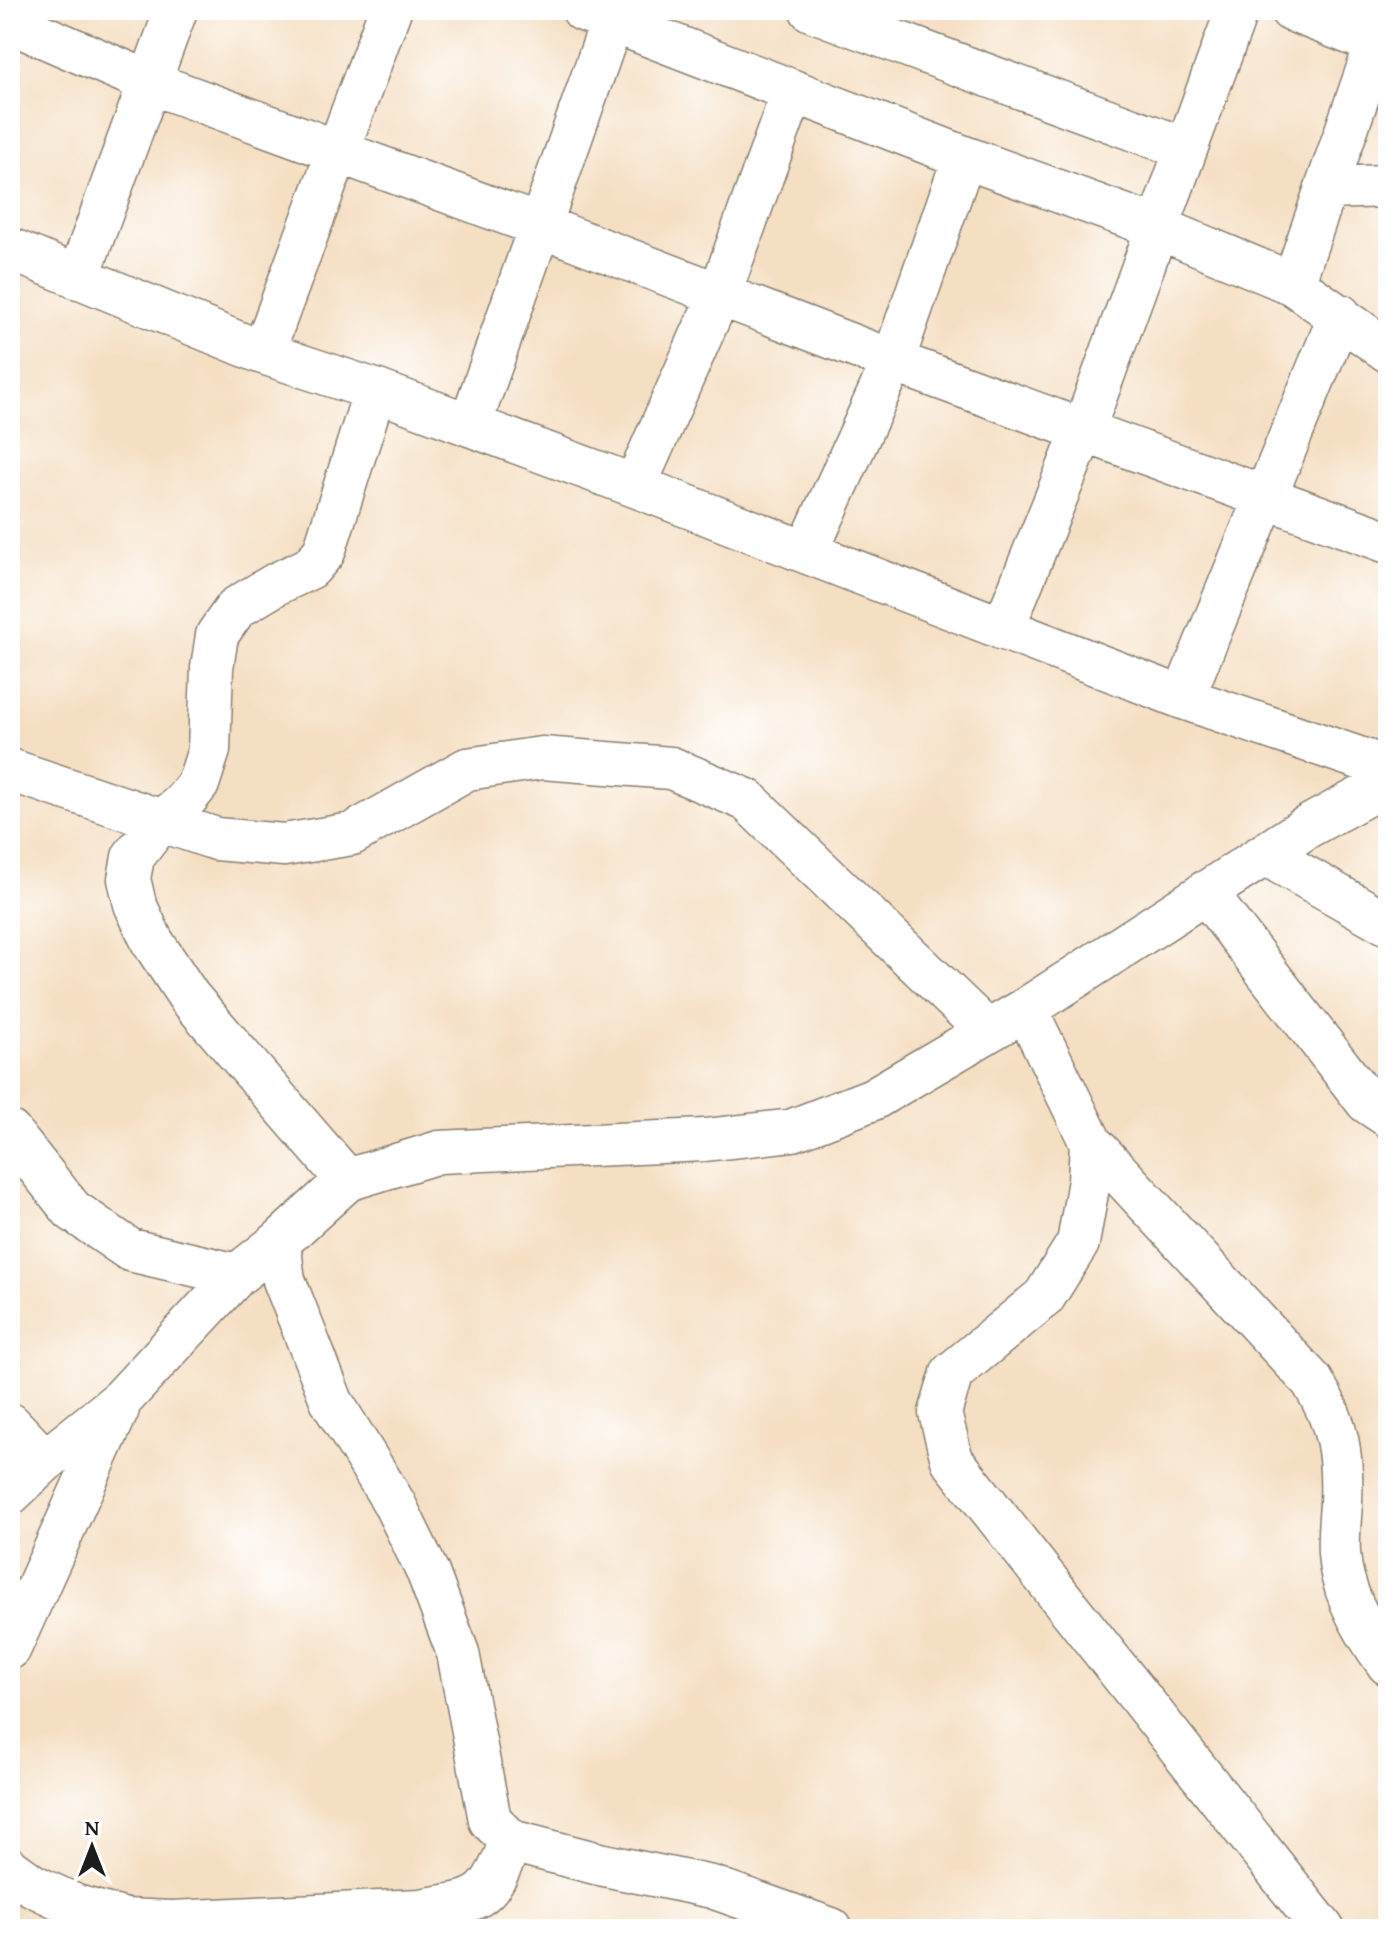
<svg xmlns="http://www.w3.org/2000/svg" width="1398" height="1939" viewBox="0 0 1398 1939" font-family="'Gentium Book Plus',serif">
<rect width="100%" height="100%" fill="#fff"/>
<filter id="ink" filterUnits="userSpaceOnUse"><feTurbulence type="fractalNoise" baseFrequency=".0125" numOctaves="2"/><feDisplacementMap in="SourceGraphic" scale="16" xChannelSelector="R" yChannelSelector="G"/><feConvolveMatrix kernelMatrix="1 2 1 2 8 2 1 2 1" color-interpolation-filters="sRGB"/></filter>
<filter id="wash" filterUnits="userSpaceOnUse"><feTurbulence type="fractalNoise" baseFrequency=".006" numOctaves="4" result="noise"/><feDisplacementMap in="SourceGraphic" scale="32" xChannelSelector="R" yChannelSelector="G"/><feGaussianBlur stdDeviation="1.8" result="paint"/><feColorMatrix in="noise" values="0 0 0 0 0 0 0 0 0 0 0 0 0 0 0 0 0 1.4 0 .05"/><feComposite in="paint" operator="in"/></filter>
<g filter="url(#wash)">
<rect width="100%" height="100%" fill="#f5dfc3"/>
</g>
<g filter="url(#ink)">
<g fill="none" stroke-linecap="round" stroke-linejoin="round">
<g stroke="#887e70" stroke-width="45">
<path id="minor" d="M583,10l381,147 195,71 134,56 95,67
M811,10l375,139
M1291,10l97,38
M10,22l141,61 387,142 355,136 495,181
M1327,188l61,-2
M10,249l253,104 112,37 260,96 548,212 205,70
M78,278l98,-268
M1293,284l95,-274
M263,353l127,-343
M470,425l142,-404
M635,486l85,-193 73,-202
M807,552l86,-191 71,-204
M1003,629l80,-198 154,-421
M1183,698l157,-383
M10,770l206,69 68,6 68,-11 115,-65 75,-11 129,10 76,32 240,231
M1265,854l123,70
M1205,892l162,210 21,14
M1026,1009l65,134 -2,38 -11,62 -34,54 -92,76 -12,40 12,47 371,469
M10,1132l62,78 58,40 107,25
M1091,1143l221,238c26,42 31,72 29,122 -1,16 -3,33 -2,50 2,39 26,80 49,111
M347,1180l-158,-183 -37,-56 -17,-37 -6,-25 4,-22 28,-36 20,-16 17,-21 11,-34 3,-82 5,-33 19,-27 40,-24 34,-16 14,-16 51,-162
M279,1242l5,38 48,122 62,101 34,70 30,80 32,167 21,21 88,23 113,23 119,42
M10,1424l35,37
M10,1494l35,-33 76,-61 116,-125 42,-33 68,-62 92,-28 266,-12 88,-10 80,-31 153,-90 281,-182 81,-44
M10,1648l108,-239
M10,1869l22,16 44,21 49,14 47,2 248,-12c64,-10 67,-9 91,-69"/>
</g>
<use href="#minor" stroke="#fff" stroke-width="42"/>
</g>
</g>
<rect width="1398" height="1939" fill="none" stroke="#fff" stroke-width="40"/>
<g transform="translate(92 1847)" stroke="#ffffff" stroke-width="6" paint-order="stroke">
<path d="M0-6L14 30L0 20L-14 30Z" fill="#1c1c1c"/>
<text y="-12" font-size="22" font-weight="bold" text-anchor="middle" fill="#1c1c1c">N</text>
</g>
</svg>
